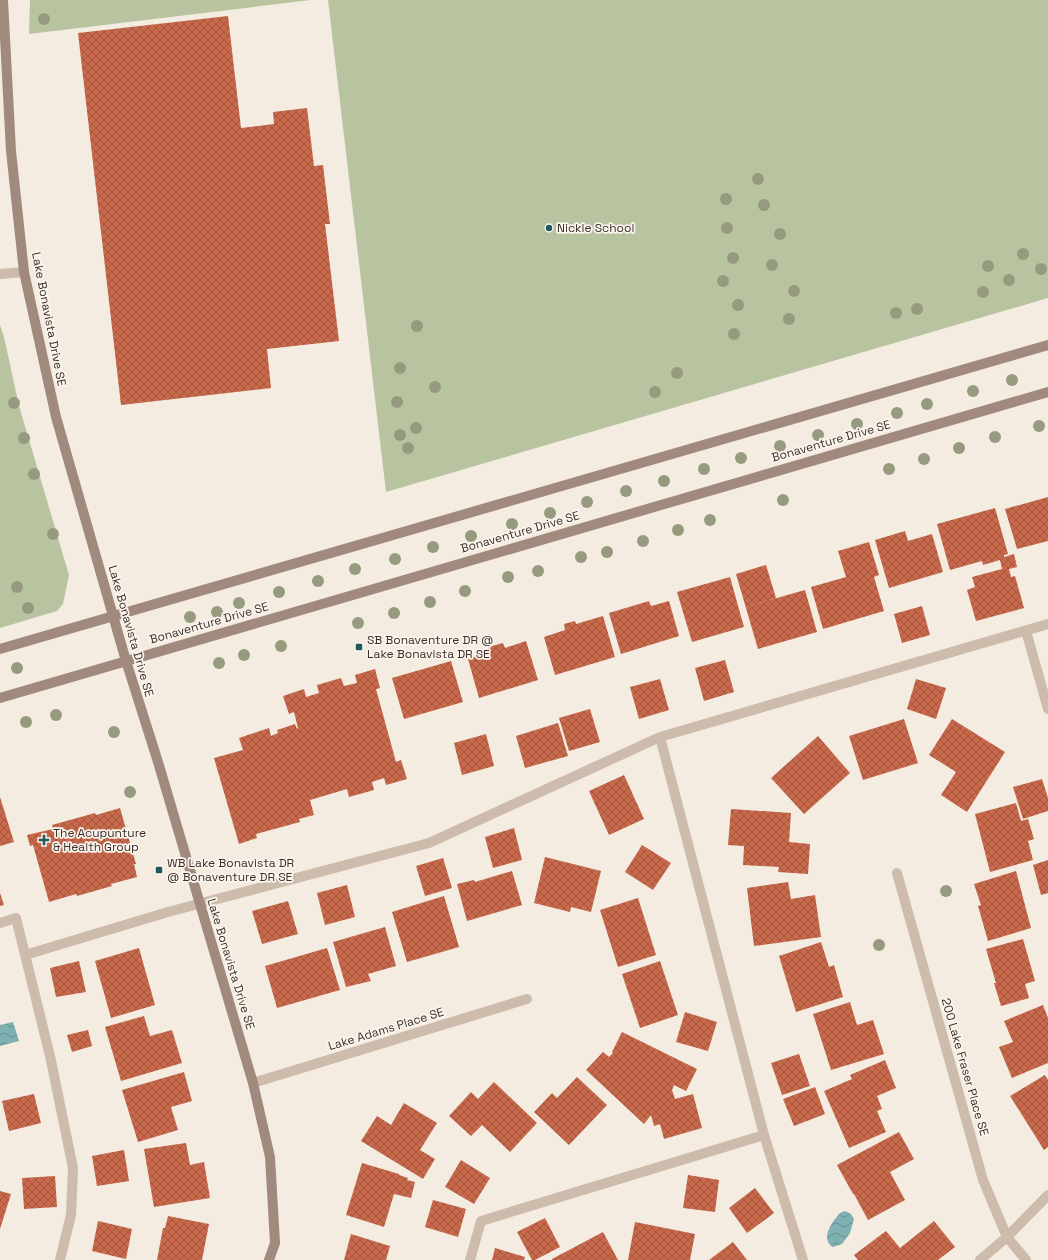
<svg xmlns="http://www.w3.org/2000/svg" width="1048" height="1260" viewBox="0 0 1048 1260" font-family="'Space Grotesk',sans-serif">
<defs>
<pattern id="water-waves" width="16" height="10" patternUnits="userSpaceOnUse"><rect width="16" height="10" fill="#7fb0b2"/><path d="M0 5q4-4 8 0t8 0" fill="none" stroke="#699091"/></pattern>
<pattern id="building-cross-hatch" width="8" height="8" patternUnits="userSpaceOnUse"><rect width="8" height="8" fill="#c8694b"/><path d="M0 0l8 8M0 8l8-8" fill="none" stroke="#a4573f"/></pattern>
</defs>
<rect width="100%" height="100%" fill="#f4ebe1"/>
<path fill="#b8c4a0" d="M30,0h281l-282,34z
M328,0h720v298l-662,194z
M0,325l4,12 15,69 50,169 -6,29 -6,7 -57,17z"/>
<path fill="url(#water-waves)" d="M13,1022l6,19 -19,5v-21z
M845,1211l6,3 3,5 -4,14 -8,11 -9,3c-14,-8 0,-26 7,-34z"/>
<path fill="url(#building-cross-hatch)" d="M228,16l13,112 33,-4 -1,-12 34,-4 7,58 9,-1 7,59h-5l14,117 -72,8 4,39 -150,17 -43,-372z
M1048,497v44l-31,8 -12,-40z
M995,508l13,46 -4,1v2l10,-3 3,13 -8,2 2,8 4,-1 9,32 -48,13 -9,-31 8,-3 -3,-10 30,-8 -2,-9 -17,5 -1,-4 -32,9 -13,-46z
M905,531l3,10 24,-7 11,38 -54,16 -14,-48z
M869,542l10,33 -5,2 10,34 -61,18 -12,-42 35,-10 -8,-26z
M766,565l10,33 -27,8 56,-16 12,42 -59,17 -22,-75z
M730,577l14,50 -52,15 -15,-50z
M649,601l2,5 18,-5 10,35 -58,18 -12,-41z
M922,606l8,29 -28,8 -8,-29z
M603,616l12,41 -60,18 -11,-38 21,-7 -1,-6 11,-3 1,3z
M526,641l12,39 -59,18 -11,-39 21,-7 -1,-5 15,-4 2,5z
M725,660l9,32 -30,9 -9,-33z
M451,661l12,41 -59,17 -12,-41z
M375,669l5,19 -4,1 20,73 5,-2 6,19 -21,6 -2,-7 -12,4 2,8 -25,7 -2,-8 -37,11 4,15 -15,4 1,3 -44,12 1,4 -18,6 -25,-86 29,-8 -4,-12 30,-10 2,8 7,-3 -1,-3 18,-6 2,5 1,-1 -4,-16 -5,2 -6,-18 21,-7 2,8 13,-4 -2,-8 24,-7 3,8 13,-3 -2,-8z
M660,679l9,31 -30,9 -9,-32z
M916,679l30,9 -10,31 -29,-10z
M590,709l10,33 -31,9 -10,-33z
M904,719l14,44 -55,17 -14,-44z
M952,719l53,33 -38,60 -26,-17 15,-23 -27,-17z
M558,723l10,33 -43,12 -9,-32z
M486,734l8,32 -32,9 -8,-32z
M818,736l32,37 -46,41 -33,-36z
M624,775l20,44 -35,16 -20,-44z
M1042,779l6,19v13l-25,8 -10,-32z
M0,797l14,45 -14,4z
M1016,803l5,18 7,-2 6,20 -6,2 5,19 -43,12 -15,-58z
M120,808l16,56h-2l3,13 -26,7 1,2 -35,10 -1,-2 -27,8 -16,-57 -3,1 -3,-11 26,-6 -1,-4 43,-12 1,2z
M731,809l60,4 -2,29 21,2 -2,30 -30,-2 1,-5 -36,-2 1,-19 -16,-1z
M514,828l8,32 -29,8 -8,-31z
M642,845l29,18 -18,27 -28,-18z
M545,857l56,14 -10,41 -20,-5 -1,5 -36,-9z
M443,858l9,30 -27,8 -9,-30z
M1048,860v33l-7,2 -8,-30z
M512,871l10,34 -55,16 -10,-37 17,-4 1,2z
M1016,871l15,57 -43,13 -10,-35 3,-1 -7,-21z
M788,882l3,17 24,-4 6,42 -67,9 -7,-58z
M347,885l8,32 -30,8 -8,-32z
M0,893l4,12 -4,1z
M444,896l15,51 -52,15 -15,-50z
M638,898l18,57 -38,12 -18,-57z
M288,901l10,33 -36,10 -10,-33z
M385,927l11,39 -28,8 3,7 -25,6 -13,-45z
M1023,939l12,42 -10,3 4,14 -28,8 -7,-23h2l-10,-34z
M821,942l8,25 5,-2 9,32 -47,15 -17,-56z
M139,948l16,57 -44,13 -16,-57z
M327,948l13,42 -63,18 -12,-42z
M79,961l7,31 -30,5 -6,-29z
M660,961l18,54 -38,13 -18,-54z
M850,1002l7,23 16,-5 11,34 -53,16 -18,-56z
M1043,1005l5,13v45l-36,15 -13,-31 14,-5 -9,-21z
M685,1012l32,10 -9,29 -32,-9z
M144,1016l6,20 22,-6 10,33 -61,18 -16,-54z
M88,1030l4,16 -20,6 -5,-17z
M622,1032l75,37 -11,22 -12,-6 -2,5 3,9 18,-5 9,34 -38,11 -4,-15 -6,2 -3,-11 -7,9 -58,-54 17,-18 6,5 4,-4 -1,-1z
M799,1054l11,32 -28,9 -11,-32z
M885,1060l11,28 -19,8 5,13 -5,2 9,21 -37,16 -25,-57 28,-12 -2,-4z
M184,1072l8,29 -21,6 7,23 -40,12 -16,-52z
M1045,1075l3,5v67l-4,3 -34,-54z
M577,1077l30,28 -38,40 -35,-33 18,-19 5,5z
M494,1082l43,41 -27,29 -28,-27 -11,11 -22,-20 22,-24 7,7z
M815,1087l10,27 -31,12 -11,-27z
M34,1094l7,29 -32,8 -7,-30z
M404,1103l33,20 -17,27 15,9 -12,20 -62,-38 16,-25 14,9z
M899,1132l15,27 -24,13 15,28 -37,20 -14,-26h-1l-16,-29z
M186,1143l4,22 14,-3 6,36 -56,9 -10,-58z
M124,1150l5,31 -32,5 -5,-30z
M461,1160l29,18 -16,26 -29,-17z
M362,1163l37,11v1l9,3 -1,2 8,2 -4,16 -17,-4 -10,33 -38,-12z
M688,1175l31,5 -4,32 -32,-4z
M55,1176l2,31 -33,2 -2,-31z
M755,1188l19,25 -27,20 -18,-25z
M0,1191l11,3 -11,35z
M433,1200l33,9 -8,28 -33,-10z
M168,1216l41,8 -7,36h-45l6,-32h2z
M545,1218l15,29 -25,13h-3l-15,-28z
M98,1221l34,8 -6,30 -34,-8z
M934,1221l21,26 -17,13h-80l-4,-5 32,-24 14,17z
M635,1222l60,12 -5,26h-62z
M603,1232l15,28h-66v-1z
M351,1234l39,12 -4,14h-42z
M733,1242l14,18h-38z
M495,1248l30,9 -1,3h-32z"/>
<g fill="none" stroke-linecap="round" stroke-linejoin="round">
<path stroke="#cdbbac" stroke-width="10" d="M1026,631l22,78
M660,737l104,398 39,125
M0,923l16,-5 34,138 23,112 -2,47 -11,45
M25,955l143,-43 261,-69 231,-106 388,-113
M470,1260l11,-39 283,-86
M980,1260l27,-23 41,-42"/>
<path stroke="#cdbbac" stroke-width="10" d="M0,274l24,-2
M897,873l86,307 24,57 19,23
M253,1083l274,-84"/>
<path stroke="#a18a7d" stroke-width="10" d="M3,0l8,151 13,121 32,145 70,244 32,101 95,321 17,74 5,86 -6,17
M0,649l1048,-304
M0,698l1048,-306"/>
</g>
<g fill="#969b7f">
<circle cx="44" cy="19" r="6"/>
<circle cx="758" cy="179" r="6"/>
<circle cx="726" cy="199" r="6"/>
<circle cx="764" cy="205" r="6"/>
<circle cx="727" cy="228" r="6"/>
<circle cx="780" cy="234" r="6"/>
<circle cx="1023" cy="254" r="6"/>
<circle cx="733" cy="258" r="6"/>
<circle cx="772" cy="265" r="6"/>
<circle cx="988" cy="266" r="6"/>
<circle cx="1041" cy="269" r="6"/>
<circle cx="1009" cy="280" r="6"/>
<circle cx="723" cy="281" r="6"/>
<circle cx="794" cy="291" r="6"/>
<circle cx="983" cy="292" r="6"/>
<circle cx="738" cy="305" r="6"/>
<circle cx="917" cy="309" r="6"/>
<circle cx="896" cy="313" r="6"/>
<circle cx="789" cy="319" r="6"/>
<circle cx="417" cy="326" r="6"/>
<circle cx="734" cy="334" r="6"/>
<circle cx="400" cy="368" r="6"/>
<circle cx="677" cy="373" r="6"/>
<circle cx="1012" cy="380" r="6"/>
<circle cx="435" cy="387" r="6"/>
<circle cx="973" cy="391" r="6"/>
<circle cx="655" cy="392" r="6"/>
<circle cx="397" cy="402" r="6"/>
<circle cx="14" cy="403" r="6"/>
<circle cx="927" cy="404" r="6"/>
<circle cx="897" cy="413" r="6"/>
<circle cx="857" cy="424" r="6"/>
<circle cx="1039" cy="426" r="6"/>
<circle cx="416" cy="428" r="6"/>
<circle cx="400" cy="435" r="6"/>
<circle cx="818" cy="435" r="6"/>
<circle cx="995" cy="437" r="6"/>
<circle cx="24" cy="438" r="6"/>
<circle cx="780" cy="446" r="6"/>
<circle cx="408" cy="448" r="6"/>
<circle cx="959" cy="448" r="6"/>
<circle cx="741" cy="458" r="6"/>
<circle cx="924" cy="459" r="6"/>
<circle cx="704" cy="469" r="6"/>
<circle cx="889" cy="469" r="6"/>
<circle cx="34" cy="474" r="6"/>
<circle cx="664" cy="481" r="6"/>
<circle cx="626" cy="491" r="6"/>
<circle cx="783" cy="500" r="6"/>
<circle cx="587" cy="502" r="6"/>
<circle cx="550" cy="513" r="6"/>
<circle cx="710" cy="520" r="6"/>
<circle cx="512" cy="524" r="6"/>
<circle cx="678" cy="530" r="6"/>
<circle cx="53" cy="534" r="6"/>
<circle cx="471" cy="536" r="6"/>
<circle cx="643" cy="541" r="6"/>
<circle cx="433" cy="547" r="6"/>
<circle cx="607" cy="552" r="6"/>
<circle cx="581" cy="557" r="6"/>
<circle cx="395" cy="559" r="6"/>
<circle cx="355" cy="569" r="6"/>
<circle cx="538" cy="571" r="6"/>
<circle cx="508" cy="577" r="6"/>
<circle cx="318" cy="581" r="6"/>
<circle cx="17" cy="587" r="6"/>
<circle cx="465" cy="591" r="6"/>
<circle cx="279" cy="592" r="6"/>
<circle cx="430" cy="602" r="6"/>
<circle cx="239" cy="603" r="6"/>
<circle cx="28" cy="608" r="6"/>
<circle cx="217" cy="612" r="6"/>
<circle cx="394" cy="613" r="6"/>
<circle cx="190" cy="617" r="6"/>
<circle cx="358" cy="623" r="6"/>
<circle cx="281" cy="646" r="6"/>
<circle cx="244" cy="655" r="6"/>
<circle cx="219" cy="663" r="6"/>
<circle cx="17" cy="668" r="6"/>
<circle cx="56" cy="715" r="6"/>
<circle cx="26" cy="722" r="6"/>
<circle cx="114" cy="732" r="6"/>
<circle cx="130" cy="792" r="6"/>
<circle cx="946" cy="891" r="6"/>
<circle cx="879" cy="945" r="6"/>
</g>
<g fill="#1f5a5e" stroke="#fbf5ee" stroke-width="1.5">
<circle cx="549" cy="228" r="4"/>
<rect x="355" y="643" width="8" height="8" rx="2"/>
<path d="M42 834h4v4h4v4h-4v4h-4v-4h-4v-4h4z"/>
<rect x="155" y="866" width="8" height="8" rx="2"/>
</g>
<g text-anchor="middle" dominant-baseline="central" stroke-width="3.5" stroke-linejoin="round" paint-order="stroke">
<g font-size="12" fill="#3b302b" stroke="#fbf5ee" text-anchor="start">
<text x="557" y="228">Nickle School</text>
<text x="367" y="640">SB Bonaventure DR @<tspan x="367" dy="14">Lake Bonavista DR SE</tspan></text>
<text x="53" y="833">The Acupunture<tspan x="53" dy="14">&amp; Health Group</tspan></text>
<text x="167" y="863">WB Lake Bonavista DR<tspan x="167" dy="14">@ Bonaventure DR SE</tspan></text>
</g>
<g font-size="12" fill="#3b302b" stroke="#fbf5ee">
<text transform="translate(49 319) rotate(79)">Lake Bonavista Drive SE</text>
<text transform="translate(831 441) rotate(-16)">Bonaventure Drive SE</text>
<text transform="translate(520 532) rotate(-16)">Bonaventure Drive SE</text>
<text transform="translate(209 623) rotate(-16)">Bonaventure Drive SE</text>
<text transform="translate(131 631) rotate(74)">Lake Bonavista Drive SE</text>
<text transform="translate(231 964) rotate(73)">Lake Bonavista Drive SE</text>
<text transform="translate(386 1029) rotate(-17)">Lake Adams Place SE</text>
<text transform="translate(965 1067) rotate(74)">200 Lake Fraser Place SE</text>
</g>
</g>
</svg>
